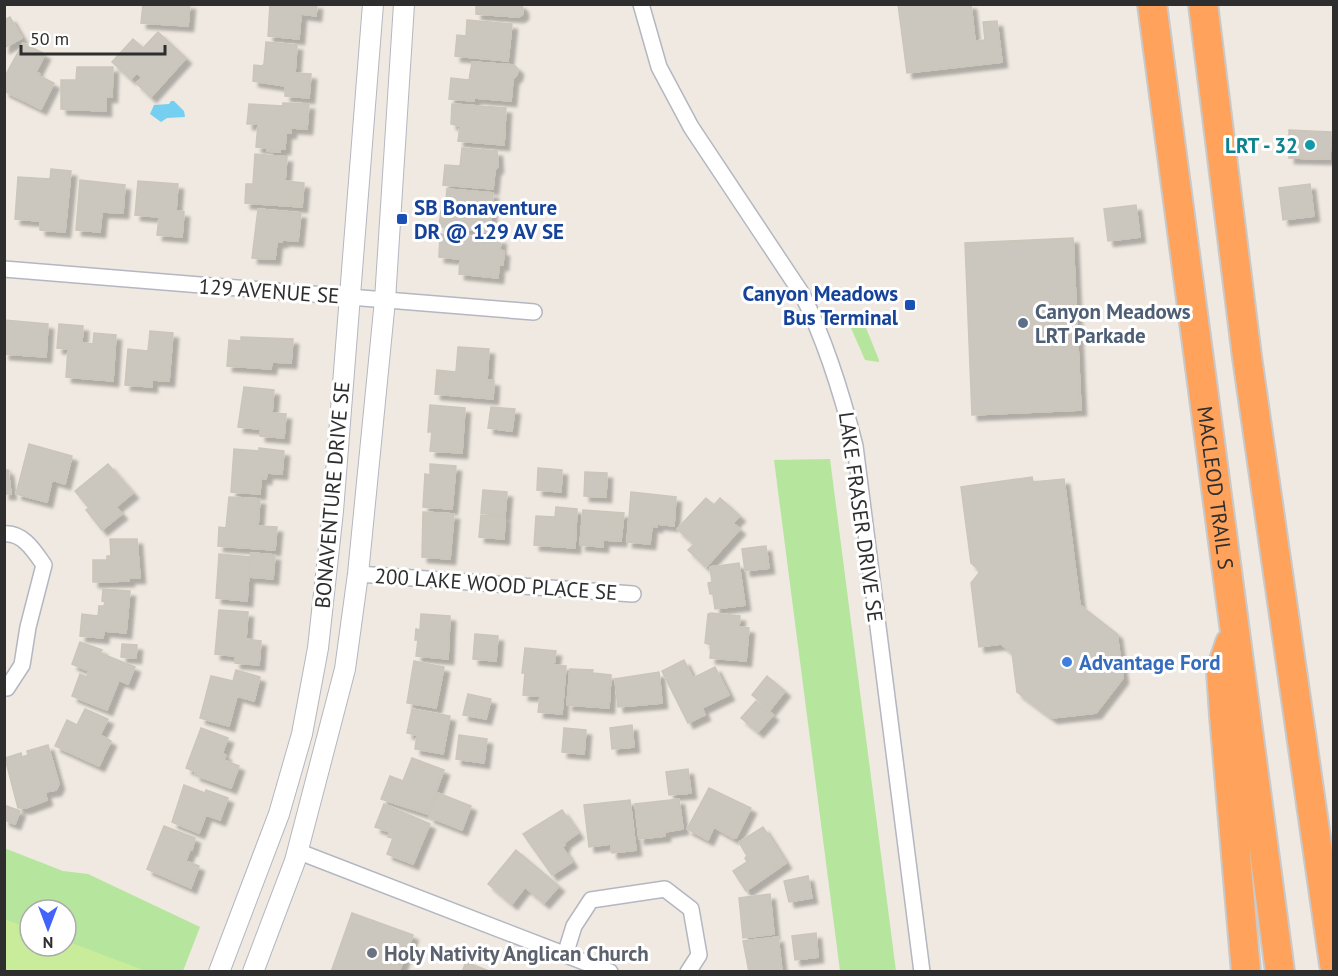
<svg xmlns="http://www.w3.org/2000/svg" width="1338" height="976" viewBox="0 0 1338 976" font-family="'PT Sans',sans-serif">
<defs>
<filter id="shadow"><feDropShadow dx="5.5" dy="5.5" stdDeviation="1.5" flood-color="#0004"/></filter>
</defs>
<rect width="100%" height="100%" fill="#efe9e1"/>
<path fill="#b6e59e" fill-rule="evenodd" d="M860,313l19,47v2l-14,-2 -14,-32 1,-7z
M830,459l66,512h-56l-66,-511z
M4,848l59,23 25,3 112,53 -17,44h-178zM30,910h36v36h-36z"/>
<path fill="#c9ec9a" d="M4,919l26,9v18h36v-5l75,28 -1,2h-135z"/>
<path fill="#75cff0" d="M171,101h3l10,10 1,6 -18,1 -6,4 -11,-8 4,-9 15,-1z"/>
<path fill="#cbc7bf" stroke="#cbc5ba" stroke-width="1.5" filter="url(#shadow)" d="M143,4h47l-2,22 -47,-3z
M270,4h47l-1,12 -15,-2 -2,25 -31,-3z
M520,4l3,4v6l-4,3 -43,-3v-10z
M898,4h73l4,37 10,-1 -2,-18 14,-1 5,41 -95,11z
M10,17l12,21 -18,10v-28z
M467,20l45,4 -4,37 -53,-5 2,-21 9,1z
M158,32l28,26 -35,39 -15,-14 6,-5 -5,-5 -6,6 -19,-17 21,-23 10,9z
M266,42l31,3 -2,28 16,1 -2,24 -24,-2v-10l-32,-5 1,-16 8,1 2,-2z
M23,43l22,11 -9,18 4,2 -1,2 15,7 -13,26 -37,-18v-13z
M472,62l42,3 4,4 -1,6 -4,4 -2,22 -37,-3v3l-25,-2 2,-21 18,2z
M77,67h36l-1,30h-6v14l-45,-2v-29h15z
M283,103l26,1 -2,25 -16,-1v5h-5l-1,16h-5v3l-13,-1v-3l-11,-1 2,-23h-11l2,-20 34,2z
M452,104l54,4 -2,37 -46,-4 2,-15 -9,-2z
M1289,130l42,2 -1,27 -41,-1z
M462,148l35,3 1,16 -3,3 -2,19 -50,-4 2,-20 15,1z
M255,154l32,3 -2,24 19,2 -2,24 -57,-4 1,-19h7z
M51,169l20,2 -6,61 -25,-2v-9l-25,-2 3,-42 32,2z
M80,180l45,5 -2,28 -21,-1 -2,20 -24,-2z
M138,181l40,3 -2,27 8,1 -2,25 -25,-2 2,-18 -24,-2z
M1310,184l4,32 -31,4 -4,-32z
M447,189l46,4 -3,39 -51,-5 2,-16h4z
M1136,205l4,32 -32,4 -4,-32z
M258,209l43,4 -3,28 -16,-1v2h-5l-2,17 -23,-1z
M440,234l61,5 -1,11 4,1 -1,14h-4l-1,13 -39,-4 1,-15 -21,-2z
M1073,238l8,172 -109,5 -7,-172z
M4,320l44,4 -2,33 -42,-3z
M59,324l24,2 -1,17 11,1 1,-11 22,2 -3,46 -47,-4 2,-28 -11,-1z
M150,331l23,2 -4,48 -17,-1v7l-27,-2 3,-36 20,2z
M241,337l52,2 -2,24 -19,-1 -1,7 -44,-3 2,-26 12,1z
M458,347l31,2 -2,31 7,1 -1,18 -58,-5 2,-24 19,2z
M244,387l30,3 -2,23 14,1 -2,24 -24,-2v-7l-22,-2z
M430,405l35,3 -3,45 -32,-2 2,-19h-4z
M491,407l24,2 -3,22 -24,-3z
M29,444l43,12 -7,28 -13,-4 -5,22 -31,-8z
M259,448l25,3 -2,23 -15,-1 -1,6 -5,-1 -1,16 -29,-2 3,-43 25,2z
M108,464l25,29 -17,14 6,7 -20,16 -16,-20 3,-2 -14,-17z
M430,464l26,2 -4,43 -29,-2 2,-33 5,1z
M4,465l1,5h3l3,24h-7z
M538,468l24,2 -1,22 -24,-2z
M585,472l22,1 -1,24 -22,-1z
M1032,477l1,5 31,-3 16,126 37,29 6,44 -27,35 -44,5 -35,-26 -5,-39 -11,-9 -22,3 -8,-64 8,-10 -1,-4 -7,-6 -10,-76z
M483,490l24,2 -2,23 -24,-2z
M631,492l45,5 -2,29 -17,-2v3l-5,-1 -2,18 -23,-2z
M229,497l31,2 -2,27 19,1 -2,23 -57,-4 1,-19 7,1z
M706,498l8,7 6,-7 20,18 -7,7 7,6 -34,38 -18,-17 6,-6 -17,-15z
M556,507l21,2 -2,39 -41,-3 2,-29 19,1z
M583,510l41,3 -3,28 -18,-1v7l-23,-2z
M423,512l31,2 -4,45 -28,-2z
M481,515l24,2 -1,22 -25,-2z
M110,539h27l3,39h-11v3l-36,1v-22h14v-4h4z
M766,546l3,22 -24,3 -3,-22z
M251,553l24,2 -2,24 -24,-2z
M219,554l31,3 -3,44 -31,-3z
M739,563l6,42 -30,4 -2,-15h-3l-2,-11 4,-1 -2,-15z
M103,589l27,2 -4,42 -22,-2 -1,7 -23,-2 2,-22 16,2 1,-10h5l1,-4 -3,-1z
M219,610l29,2 -2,27 15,2 -2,24 -24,-2v-7l-20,-2z
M711,613l29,3 -1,11 10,1 -3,33 -36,-3 1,-13 -6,-2 3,-29z
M421,614l29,2 -2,43 -32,-3 2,-16h-3l1,-11 4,1z
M475,634l23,2 -2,25 -23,-2z
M80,642l22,8 -2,3 35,14 -7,17 -9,-4 -12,30 -35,-14 8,-22 7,3 2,-6 -17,-7z
M122,644l15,1 -1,13 -15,-1z
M525,648l31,3 -2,14 12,1 -4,48 -24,-2 2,-16 -17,-1 2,-22h-3z
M684,660l9,18 22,-11 14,28 -27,13 3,7 -17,8 -26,-52z
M414,661l30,6 -8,41 -29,-5z
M570,669l23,1 -1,3 19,2 -2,33 -42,-3z
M236,670l24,7 -6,24 -17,-5 -8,30 -29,-8 11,-42 22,5z
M659,672l3,31 -44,4 -3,-28z
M767,676l18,15 -15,19 -18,-15z
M468,694l23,5 -5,20 -23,-4z
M756,701l17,14 -15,17 -17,-14z
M85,709l23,10 -8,16 11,6 -12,25 -44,-20 12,-26 10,5z
M412,709l38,7 -7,38 -28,-5 2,-14 -10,-2z
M632,725l2,22 -22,2 -2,-21z
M201,728l27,10 -6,16 4,1 -2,5 15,6 -8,22 -36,-13 1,-3 -10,-4z
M564,728l22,2 -2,24 -22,-2z
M459,735l28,4 -3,24 -28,-4z
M48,745l11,39 -3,6 -11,2 2,8 -21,8h-8l-13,-50 16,-5 1,4 6,-2 -1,-4z
M412,758l32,12 -16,44 -47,-15 9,-23 13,5z
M688,769l3,24 -22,2 -3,-23z
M184,785l21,8 1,-3 22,8 -8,22 -14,-5 -7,18 -27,-11z
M709,788l42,20 -15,30 -3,-1v1l-19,-11 -6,13 -21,-11z
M438,793l33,13 -9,24 -33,-13z
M679,799l4,30 -18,3v4l-26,3 -4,-35z
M630,800l6,50 -24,3 -1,-9 -22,3 -5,-42z
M384,804l46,20 -17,40 -26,-10 6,-16 -5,-1 2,-5 -15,-5z
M4,805l16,6 -5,13 -11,-4z
M562,810l16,23 -14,10 1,2 -3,2 10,15 -20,13 -29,-41z
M164,826l31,12 -3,12 -2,-1 -4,12 13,5 -8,22 -44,-19z
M763,827l23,36 -40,28 -13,-20 14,-9 -2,-4 2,-2 -8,-14z
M516,850l43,36 -15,17 -19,-16 -13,17 -24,-20z
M808,876l4,22 -23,4 -5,-21z
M770,894l4,40 -31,4 -4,-40z
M352,913l61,22 -14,37h-68z
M816,933l2,24 -23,3 -3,-24z
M778,937l4,35h-33l-6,-31z
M466,962l23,9 -1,1h-26z"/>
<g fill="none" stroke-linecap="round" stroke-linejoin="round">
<g stroke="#b4b7c1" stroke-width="18">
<path id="minor" d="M641,4l18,63 32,60 111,167c24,48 40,100 53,152l67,526
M4,269l530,43
M4,534c19,-2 31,18 40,31l-16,62 -6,38 -15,23h-3
M358,574l275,20
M297,851l313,121
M565,955l9,-29 17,-26 74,-11 26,20 8,46 -11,17"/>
</g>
<g stroke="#b4b7c1" stroke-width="22">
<path id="tertiary" d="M219,972l60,-158 23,-80 16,-86 15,-137 40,-507
M253,972l42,-111 50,-192 13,-95 27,-274 19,-296"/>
</g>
<g stroke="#c9c9c9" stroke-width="32">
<g id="motorway">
<path id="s1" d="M1152,4l128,968"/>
<path d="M1203,4l44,353 87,607"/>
<path d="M1230,643l-9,27 3,45 22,257"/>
</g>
</g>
<use href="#minor" stroke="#fff" stroke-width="15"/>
<use href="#tertiary" stroke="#fff" stroke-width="20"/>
<use href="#motorway" stroke="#ffa35c" stroke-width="28"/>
</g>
<circle fill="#0f9aa8" stroke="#fff" stroke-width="2" cx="1310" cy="145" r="6"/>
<g fill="#1a4fb4" stroke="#fff" stroke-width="2">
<rect x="396" y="213" width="12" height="12" rx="3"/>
<rect x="904" y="299" width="12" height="12" rx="3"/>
</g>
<circle fill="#5c6f8a" stroke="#fff" stroke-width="2" cx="1023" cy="323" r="6"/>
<circle fill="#3f7fe0" stroke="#fff" stroke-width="2" cx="1067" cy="662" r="6"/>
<circle fill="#6b7280" stroke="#fff" stroke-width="2" cx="372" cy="953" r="6"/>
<g text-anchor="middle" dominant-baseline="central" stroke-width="6" stroke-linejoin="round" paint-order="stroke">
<g font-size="21" font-weight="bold" fill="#0d838f" stroke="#fff" text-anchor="end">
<text x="1298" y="145">LRT - 32</text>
</g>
<g font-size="21" font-weight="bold" fill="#164399" stroke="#fff" text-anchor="start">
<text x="414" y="207">SB Bonaventure<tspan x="414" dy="24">DR @ 129 AV SE</tspan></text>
<text x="898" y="293" text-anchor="end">Canyon Meadows<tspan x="898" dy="24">Bus Terminal</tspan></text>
</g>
<g font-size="21" fill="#2e2e2e" stroke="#fff">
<text transform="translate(269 291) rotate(4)">129 AVENUE SE</text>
<text stroke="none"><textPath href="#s1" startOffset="488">MACLEOD TRAIL S</textPath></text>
<text transform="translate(332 495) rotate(-85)">BONAVENTURE DRIVE SE</text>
<text transform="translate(861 517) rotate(82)">LAKE FRASER DRIVE SE</text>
<text transform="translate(496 584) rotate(4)">200 LAKE WOOD PLACE SE</text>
</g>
<g font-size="21" font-weight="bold" fill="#4e5e75" stroke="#fff" text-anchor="start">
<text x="1035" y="311">Canyon Meadows<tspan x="1035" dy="24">LRT Parkade</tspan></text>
</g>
<g font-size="21" font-weight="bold" fill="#366cbe" stroke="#fff" text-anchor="start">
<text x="1079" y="662">Advantage Ford</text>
</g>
<g font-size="21" font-weight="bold" fill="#5b616d" stroke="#fff" text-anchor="start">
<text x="384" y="953">Holy Nativity Anglican Church</text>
</g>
</g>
<rect width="1338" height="976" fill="none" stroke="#2e2e2e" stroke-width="12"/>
<g transform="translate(48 928) rotate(180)"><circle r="28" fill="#ffffff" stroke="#ababab" stroke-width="1.5"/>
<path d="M0-4.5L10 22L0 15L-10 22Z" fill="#4264fb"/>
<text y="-9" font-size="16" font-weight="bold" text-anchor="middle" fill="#2e2e2e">N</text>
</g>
<path d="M21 45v9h144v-9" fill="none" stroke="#2e2e2e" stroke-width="3"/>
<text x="30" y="45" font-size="18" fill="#2e2e2e" stroke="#ffffff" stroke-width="4.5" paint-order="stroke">50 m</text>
</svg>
